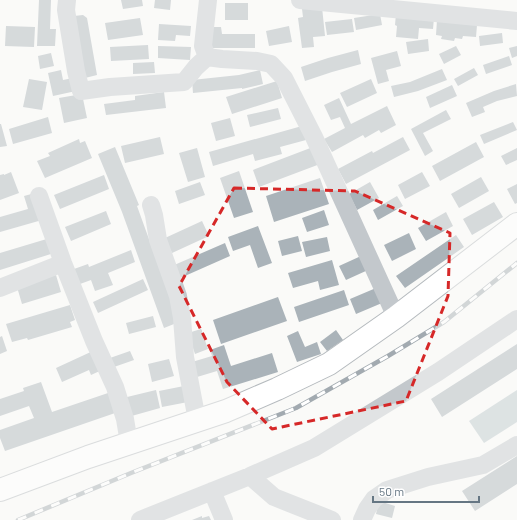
<svg xmlns="http://www.w3.org/2000/svg" width="517" height="520" viewBox="0 0 517 520" font-family="Barlow,sans-serif">
<rect width="100%" height="100%" fill="#fafaf8"/>
<path fill="#bbc7cb" d="M517,390v32l-33,21 -15,-22z"/>
<path fill="#aab3b9" d="M39,0h12l-1,29h6l-1,17h-18z
M121,0h21l1,6 -20,3z
M155,0h16l-1,10 -16,-2z
M225,3h23v17h-23z
M322,7l3,29 -12,1 1,10 -12,1 -4,-30 5,-1 -1,-8z
M380,14l2,11 -26,5 -2,-12z
M396,14l38,4 -1,11 -14,-1 -1,11 -22,-2 1,-11 -2,-1z
M83,15l4,3 10,57 -12,3 -11,-62z
M140,18l3,17 -35,5 -3,-17z
M352,19l2,13 -27,3 -2,-13z
M437,20l40,5 -1,12 -13,-1 -1,3 -7,-1 -1,3 -13,-2 1,-3 -6,-1z
M159,24l32,2 -1,10 -14,-1 -1,6 -17,-1z
M6,26l29,1 -1,20 -29,-1z
M289,26l3,16 -23,4 -3,-15z
M209,27h12l1,7h33v14h-46z
M502,33l1,10 -23,3 -1,-10z
M428,39l1,12 -21,3 -2,-12z
M148,45l1,14 -38,2 -1,-14z
M158,46l33,1 -1,13 -32,-2z
M456,46l5,9 -17,9 -5,-10z
M517,46v10l-5,2 -3,-10z
M358,50l3,14 -29,8 -27,9 -4,-14 27,-9z
M397,51l4,15 -15,4 3,11 -11,3 -7,-26z
M51,53l3,13 -14,3 -2,-13z
M509,56l3,9 -26,9 -3,-9z
M154,62l1,11 -22,1v-11z
M474,68l4,7 -20,11 -4,-7z
M442,69l5,11 -29,11 -24,6 -3,-11 19,-4z
M61,70l2,10 10,-2 3,13 -23,5 -5,-23z
M260,70l3,14 -21,5v-1l-49,5 -1,-13 47,-5z
M29,79l18,3 -5,28 -19,-3z
M371,79l6,14 -30,14 -7,-14z
M277,81l5,17 -50,16 -6,-17z
M516,84l1,12 -20,5 -14,6 2,5 -13,5 -6,-14 28,-12z
M452,85l5,11 -27,12 -4,-11z
M164,92l2,16 -60,7 -2,-11 31,-4v-4z
M82,94l5,24 -23,5 -5,-25z
M339,98l12,26 36,-18 9,19 -15,8 -2,-3 -14,8 -2,-3 -31,17 -8,-13 21,-11 -5,-11 -9,3 -7,-15z
M278,108l3,11 -31,8 -3,-12z
M446,110l5,9 -28,14 10,18 -8,5 -14,-27z
M48,117l4,16 -39,11 -4,-15z
M230,118l5,18 -19,5 -5,-18z
M513,122l4,8 -33,14 -4,-9z
M0,124h1l6,22 -7,1z
M302,126l4,14 -26,7 2,7 -27,7 -2,-7 -40,12 -4,-14z
M160,137l4,17 -39,9 -4,-17z
M403,137l7,13 -64,34 -8,-15 34,-18 1,2z
M79,139l1,4 5,-2 7,17 -47,20 -8,-17 13,-5 -2,-3z
M476,142l8,15 -44,24 -8,-15z
M115,147l24,58 -2,1 42,116 -15,6 -42,-116 -24,-58z
M313,147l7,17 -61,23 -6,-17z
M197,148l8,29 -17,5 -9,-29z
M517,148v12l-11,5 -5,-9z
M239,171l14,41 -19,6 -14,-40z
M11,172l8,21 -19,7v-25l4,-1v1z
M422,172l8,14 -25,13 -7,-14z
M104,175l5,14 -49,20 -6,-14z
M481,177l8,14 -30,17 -8,-14z
M320,178l9,26 -55,18 -8,-26z
M200,182l5,13 -26,9 -4,-13z
M370,182l9,16 -22,12 -8,-16z
M517,184v19l-2,1 -8,-15z
M35,193l7,27 -42,12v-15l28,-8 -4,-13z
M397,196l6,10 -25,14 -5,-10z
M494,202l9,15 -31,18 -9,-16z
M324,210l5,15 -22,7 -5,-14z
M106,211l5,13 -40,17 -6,-14z
M446,212l7,14 -27,15 -8,-13z
M202,221l7,15 -37,17 -7,-15z
M258,226l14,37 -14,5 -8,-23 -17,6 -5,-14z
M409,233l7,16 -24,12 -8,-16z
M456,235l8,12 -59,41 -9,-12z
M298,236l4,15 -20,5 -4,-15z
M327,237l3,14 -24,6 -4,-15z
M50,238l4,15 -54,17v-17z
M225,243l5,13 -52,23 -6,-13z
M131,250l4,12 -27,11 5,12 -18,6 -4,-11 -11,4 -6,-15 14,-5 1,3z
M361,256l7,14 -22,10 -7,-14z
M332,260l7,25 -19,5 -2,-9 -25,7 -5,-15z
M56,275l5,17 -39,12 -5,-17z
M143,279l5,11 -50,23 -5,-11z
M376,288l6,15 -26,11 -6,-15z
M344,290l5,15 -50,17 -5,-15z
M278,297l9,24 -66,23 -8,-24z
M70,305l5,15 -5,2 2,5 -44,13 -1,-2 -15,4 -6,-18z
M153,316l3,11 -27,7 -3,-11z
M201,329l7,20 -13,5 -7,-21z
M336,330l7,10 -16,11 -7,-9z
M298,331l7,16 12,-5 4,12 -24,8 -10,-26z
M2,336l5,15 -7,3v-17z
M517,344v25l-75,48 -11,-18z
M224,345l7,21 41,-13 6,19 -55,17 -6,-18 -20,6 -5,-15 20,-6 -2,-6z
M95,350l9,19 -13,6 -2,-5 -27,12 -6,-14z
M130,351l4,9 -20,7 -4,-9z
M169,359l5,17 -22,6 -4,-18z
M41,382l11,30 59,-20 7,20 -113,39 -5,-13v-8l34,-12 -5,-12 -29,10v-17l24,-8 -1,-3z
M184,386l4,16 -26,5 -3,-16z
M156,390l4,18 -32,9 -5,-19z
M517,456v28l-42,27 -13,-20z
M379,501l16,5 -3,12 -16,-4z
M202,516v2l7,-2 2,4h-19z"/>
<g fill="none" stroke-linecap="round" stroke-linejoin="round">
<g stroke="#b5babe" stroke-width="24">
<path id="major" d="M0,490l88,-33 138,-46 51,-22 52,-25 67,-47 121,-93"/>
</g>
<path stroke="#c3c8cc" stroke-width="18" d="M67,0l-1,10 10,61 5,20 29,-4 74,-5 12,-15 11,-10
M208,0l-5,46 4,11 15,2 35,2 14,3 13,14 30,59 82,180
M300,0l217,21
M39,196l24,67 31,78 21,46 10,32 4,24
M151,205l3,10 4,25 20,56 4,22 3,39 12,63
M0,288l63,-25
M250,476l24,21 58,23
M212,491l12,29
M140,520l110,-44 64,-28 124,-76 79,-53
M362,520l5,-11 7,-10 13,-9 41,-13 55,-12 34,-20"/>
<use href="#major" stroke="#fff" stroke-width="22"/>
<g stroke="#a2aab0" stroke-width="4.5">
<path id="rail" d="M18,520l113,-47 165,-65 92,-52 56,-34 73,-59"/>
</g>
<use href="#rail" stroke="#fff" stroke-width="3" stroke-dasharray="9" stroke-linecap="butt"/>
</g>
<path d="M0 0H517V520H0ZM234,188l121,3 95,42 -2,63 -42,105 -134,28 -45,-47 -48,-96z" fill="#fafaf8" fill-opacity=".55" fill-rule="evenodd"/>
<path fill="none" stroke="#d62828" stroke-width="3" stroke-dasharray="8 5" stroke-linejoin="round" d="M234,188l121,3 95,42 -2,63 -42,105 -134,28 -45,-47 -48,-96z"/>
<path d="M373 496v6h106v-6" fill="none" stroke="#657683" stroke-width="2"/>
<text x="379" y="496" font-size="12" fill="#657683" stroke="#ffffff" stroke-width="3" paint-order="stroke">50 m</text>
</svg>
